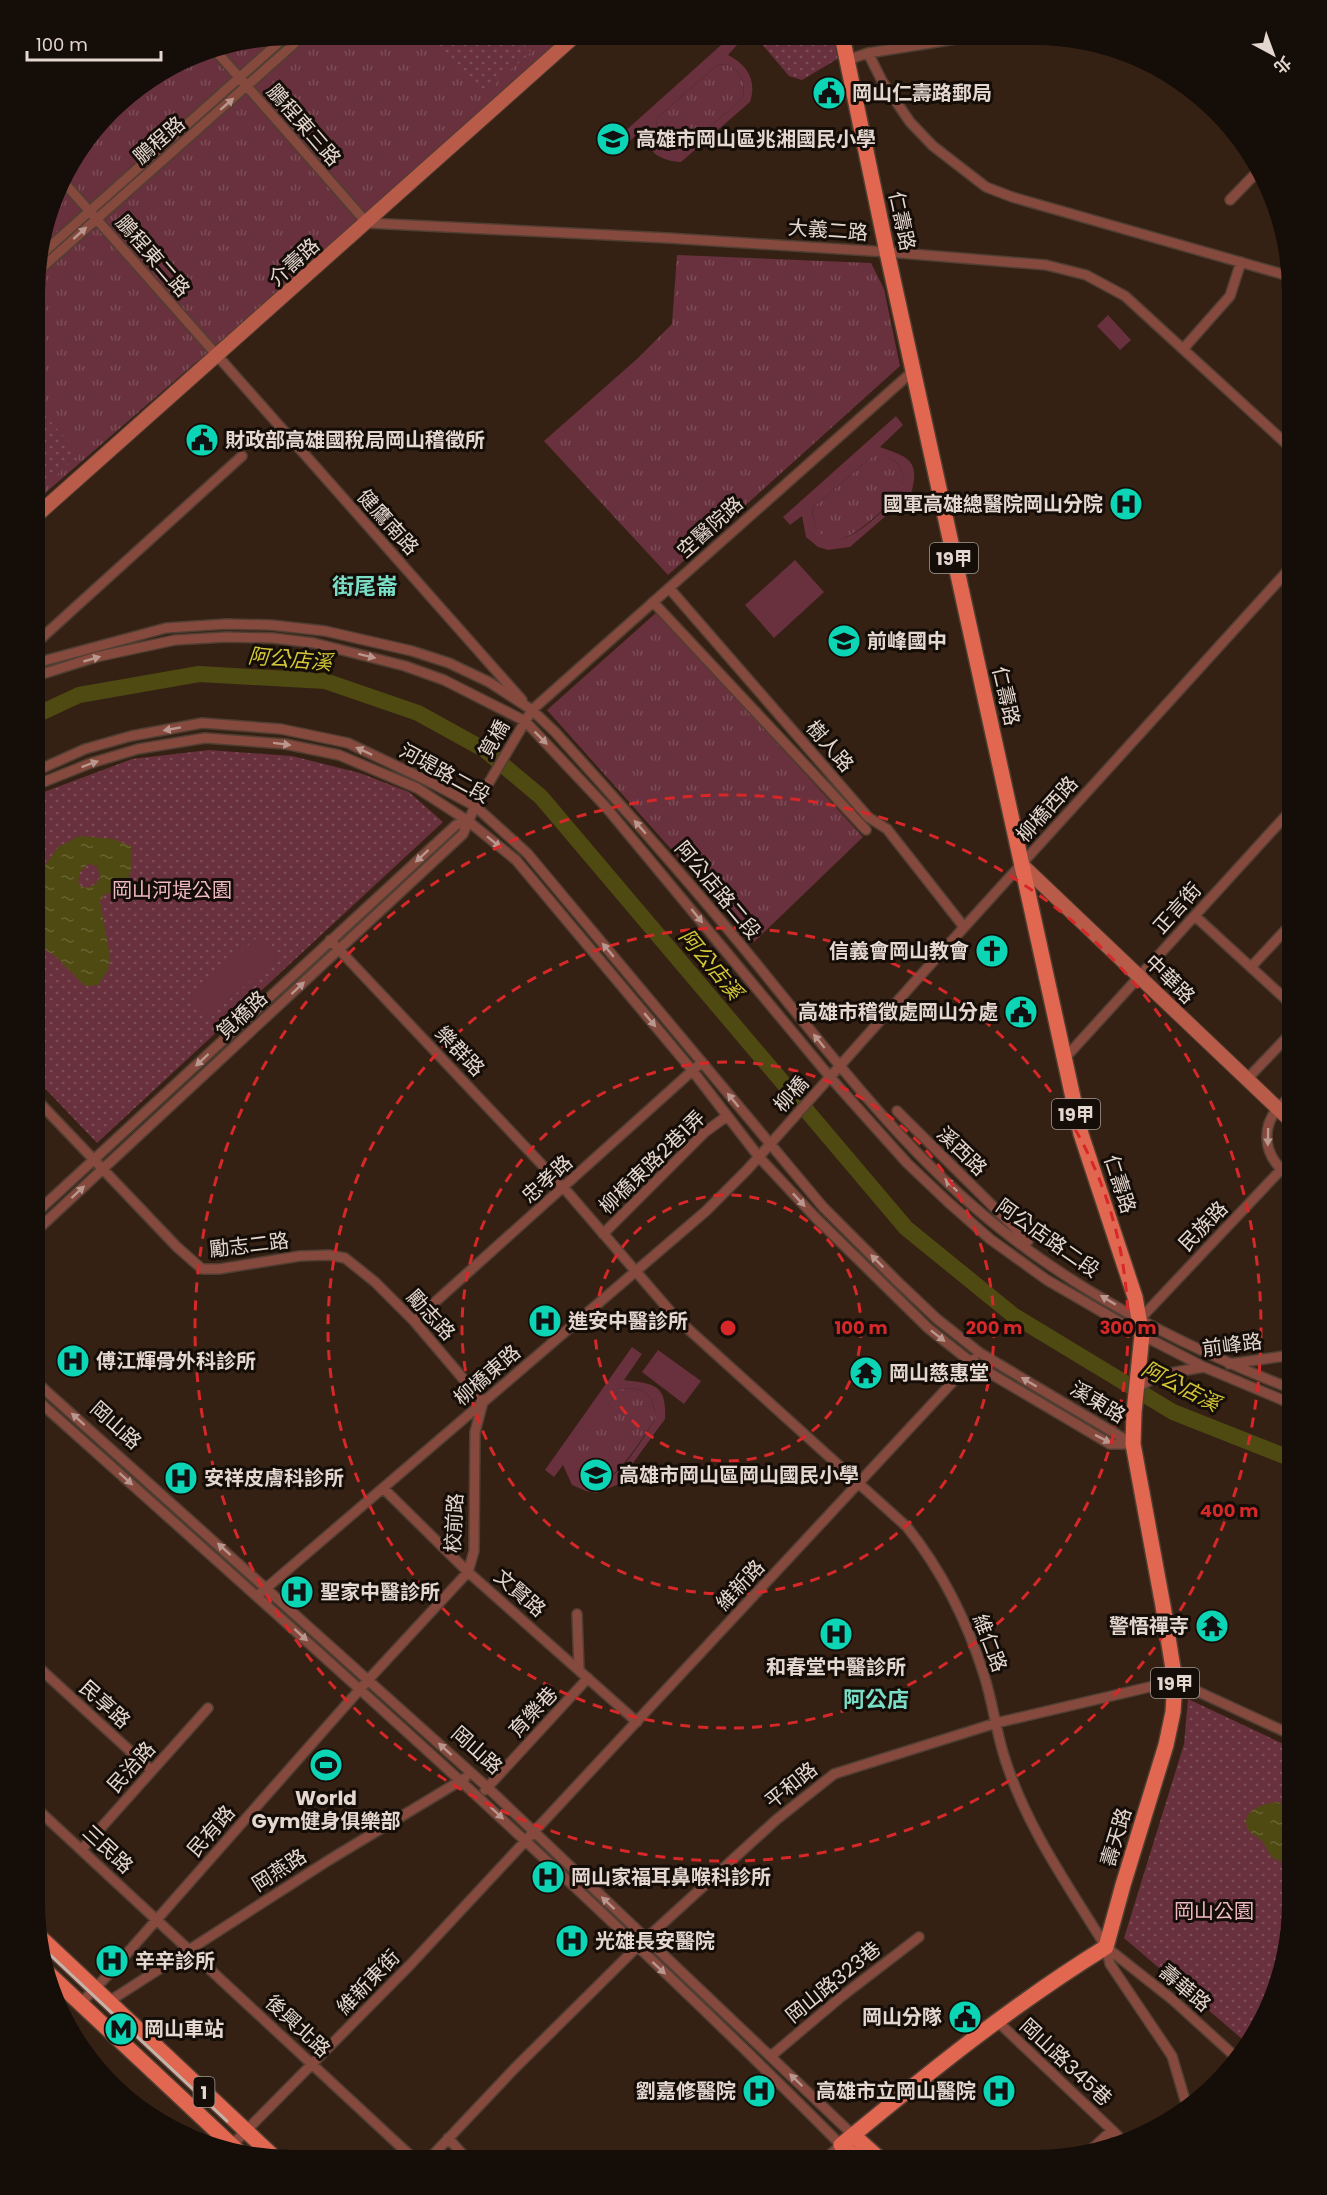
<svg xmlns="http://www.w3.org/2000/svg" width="1327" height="2195" viewBox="0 0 1327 2195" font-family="Poppins,'Noto Sans TC',sans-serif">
<defs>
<pattern id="grass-tufts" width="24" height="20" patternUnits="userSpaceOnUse" patternTransform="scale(1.5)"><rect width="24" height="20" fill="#68313d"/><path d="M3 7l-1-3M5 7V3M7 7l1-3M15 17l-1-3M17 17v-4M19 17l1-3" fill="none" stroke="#7d4e58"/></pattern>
<pattern id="park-dots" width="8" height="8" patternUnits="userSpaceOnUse" patternTransform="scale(1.5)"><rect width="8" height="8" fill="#68313d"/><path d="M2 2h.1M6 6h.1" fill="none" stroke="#7d4e58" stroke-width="1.8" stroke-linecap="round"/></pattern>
<pattern id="water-ripples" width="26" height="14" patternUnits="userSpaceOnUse" patternTransform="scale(1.5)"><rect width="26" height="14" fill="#4f4a11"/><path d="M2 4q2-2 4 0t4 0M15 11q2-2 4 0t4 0" fill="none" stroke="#686333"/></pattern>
</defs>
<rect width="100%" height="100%" fill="#342114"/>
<path fill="url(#grass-tufts)" d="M292,35h273l-345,309 -26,20 -158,137 1,-242 24,-81 61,-79 72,-45z
M726,64c16,6 18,17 18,33l-59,52c-13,1 -21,-4 -29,-14l1,-17 60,-53z
M677,255l194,8 13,26 16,77 -232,209 -124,-134 93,-82 35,-35z
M875,454c25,4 29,12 28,37 -23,20 -84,90 -91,17z
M657,612l206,225 -109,105 -207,-232z
M630,1388c21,2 23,12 26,30 -18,25 -62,107 -85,37l49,-66z"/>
<path fill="url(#park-dots)" d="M431,35h85l15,17 -48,43z
M755,36h85l4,19 -42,25 -13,-4z
M36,406l44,48 -41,37 -3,-3z
M209,750l83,6 68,17 49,19 34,30 -346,321 -61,-64v-284l96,-36z
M1188,1699l104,49v172l-13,66 -31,58 -124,-106 60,-194z"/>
<path fill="#68313d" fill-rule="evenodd" d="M730,37l8,7 -10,11c20,10 29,26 22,47l-69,60c-22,-1 -38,-12 -37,-35l-14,14 -7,-8zM726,64c16,6 18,17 18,33l-59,52c-13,1 -21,-4 -29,-14l1,-17 60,-53z
M1108,315l23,25 -11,10 -23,-24z
M896,416l7,9 -23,22c27,10 41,12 31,47l-61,53 -22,3 -10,-3 -12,-10 -4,-21 -12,9 -7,-8zM874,455c26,2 30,11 29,36 -17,15 -54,60 -78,46 -10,-6 -12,-17 -13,-29z
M795,560l29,32 -50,46 -29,-33z
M260,935l19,21 -70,61 -18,-21z
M632,1347l10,7 -18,26c29,4 43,3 41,39l-48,66 -21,8 -10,-2 -14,-6 -9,-20 -9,12 -9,-7zM630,1388c21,2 23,12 26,30 -13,19 -39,70 -65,63 -12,-4 -16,-15 -19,-26l48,-66z
M658,1350l43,31 -17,23 -42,-32z"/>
<path fill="url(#water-ripples)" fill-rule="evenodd" d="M79,836l34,3 18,7c1,21 2,29 -11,45l-15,3 -5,7 10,55 -2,14 -10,15 -13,1 -30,-30 -19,-12c0,-8 -1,-17 1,-24 5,-21 11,-25 2,-46l19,-27zM88,864l9,2 3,11 -4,7 -10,4 -7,-3c-2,-10 2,-15 9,-21z
M1277,1802l8,3 7,-2v21l-8,10 3,8 5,-2v24h-3l-17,-6c-3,-5 -6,-11 -9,-16 -4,-6 -12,-6 -15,-13 -9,-18 16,-26 29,-27z"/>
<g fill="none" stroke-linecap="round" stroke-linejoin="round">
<path stroke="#4f4a11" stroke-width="16" d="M36,715l43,-20 120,-21 126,7 93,32 67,37 56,47 365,431 107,87 160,97 119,47"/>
<g stroke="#503e32" stroke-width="12">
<path id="street" d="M215,50l152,173 301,15 219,14 159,13 40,10 39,21 167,153
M868,53l14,28 28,41 23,24 53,41 26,10 277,79
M847,60l21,-7 107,-17
M61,179l461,521
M1230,200l29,-30
M37,258l249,-222
M37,272l267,-237
M1184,348l46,-52 11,-34
M669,588l199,229 19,12 77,98
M653,602l213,228
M36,643l206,-187
M36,663l130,-35 60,-4 45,1 54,6 87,20 37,12 40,19 43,28 23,22c70,77 139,155 205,236 72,89 151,191 242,262 84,67 190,120 290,159
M36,676l60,-19 79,-17 51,-3 47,1 41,5 91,23 39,14 81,41 80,85 225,271 77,86 41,39 42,37 57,41 95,55 62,32 88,37
M36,771l49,-22 46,-13 71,-13 79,6 67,14 80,38 47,25 52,47 296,354 74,74 40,38 43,34 153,91
M36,785l55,-22 47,-14 67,-11 80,6 54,11 78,33 51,33 48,39 176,210 67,87 56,60 113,111 43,34 139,82h21
M1195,916l97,89
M330,940l234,248 112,130 231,209c35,44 60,94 77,148 9,28 12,57 21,84 22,69 64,128 101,188l4,17 62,92 16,54
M1251,967l41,-44
M1065,1058l227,-249
M1247,1079l45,-47
M36,1099l141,148 25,22h17l81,-13 29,-1 16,3 30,24 39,39 69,81 -8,30 -1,119 -6,21 -100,108 -261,296 -27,28
M897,1111l131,130
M1292,1178c-33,-23 -34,-59 0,-82
M35,1214l421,-389 12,-4
M35,1232l428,-398 12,-28 57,-96 381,-339
M603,1234l102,-102 22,-16
M1140,1319l152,-161
M414,1321l288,-259
M1229,1364l63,-9
M35,1381l452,406 366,348
M1137,1388l22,-13 45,-8
M35,1398c273,244 548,487 806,747l-17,15
M383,1488l85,84 169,150
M257,1596l449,-385 41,-41 172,-193 373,-411
M577,1614l2,55
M35,1664l117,107
M485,1790l103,-112
M35,1807l379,352
M82,1849l126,-141
M1106,1947l67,53 66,60
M108,2002l221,-142 136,-82
M996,2020l116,110 -20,19
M771,2056l70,-59 78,-60
M1112,2130l13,13
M448,2138l19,21
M232,2145l177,-179 565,-607
M429,2159l85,-90 123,-122 139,-127 58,-46 162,-51 179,-42 117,54"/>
</g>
<g stroke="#503e32" stroke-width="16">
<path id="secondary" d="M36,516l540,-481
M1021,864l271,258"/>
</g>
<g stroke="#503e32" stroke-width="18">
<path id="primary" d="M842,36l45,216 194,882 54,163 7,38 -8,77 -1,32 30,162 12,75 -2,31 -7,33 -43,140 -17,62c-94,58 -179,127 -265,198l18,15
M42,1939l233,219
M49,1974l191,179
M853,2135l28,25"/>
</g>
<use href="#street" stroke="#85493e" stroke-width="9"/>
<use href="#secondary" stroke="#b95b49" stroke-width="14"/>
<use href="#primary" stroke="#e26750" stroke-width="15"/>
<path stroke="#c2b4ab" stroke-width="3" d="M44,1949l183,172"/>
</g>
<defs><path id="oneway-solid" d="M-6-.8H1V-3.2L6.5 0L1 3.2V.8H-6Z" transform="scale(1.5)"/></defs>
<g fill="#b9978e">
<use href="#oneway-solid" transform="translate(227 104) rotate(-41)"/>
<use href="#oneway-solid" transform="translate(80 233) rotate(-42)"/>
<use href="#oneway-solid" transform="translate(367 656) rotate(14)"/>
<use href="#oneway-solid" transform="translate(92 659) rotate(-16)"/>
<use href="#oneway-solid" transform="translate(172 729) rotate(170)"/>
<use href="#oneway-solid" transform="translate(541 738) rotate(45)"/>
<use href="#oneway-solid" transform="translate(282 744) rotate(7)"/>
<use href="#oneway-solid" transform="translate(364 751) rotate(-155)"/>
<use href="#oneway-solid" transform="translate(90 764) rotate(-20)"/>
<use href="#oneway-solid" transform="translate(640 827) rotate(-131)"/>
<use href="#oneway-solid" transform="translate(494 842) rotate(39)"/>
<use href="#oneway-solid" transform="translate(422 856) rotate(137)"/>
<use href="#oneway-solid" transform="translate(697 916) rotate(51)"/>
<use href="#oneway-solid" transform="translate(608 950) rotate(-130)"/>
<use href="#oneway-solid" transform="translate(298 988) rotate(-43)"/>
<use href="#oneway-solid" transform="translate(650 1020) rotate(50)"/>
<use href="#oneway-solid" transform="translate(819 1041) rotate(-129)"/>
<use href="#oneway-solid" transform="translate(202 1060) rotate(137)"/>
<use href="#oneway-solid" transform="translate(733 1100) rotate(-129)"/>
<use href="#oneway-solid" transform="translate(1268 1137) rotate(91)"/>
<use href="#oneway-solid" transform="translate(951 1185) rotate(-135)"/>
<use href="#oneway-solid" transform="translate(78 1192) rotate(-43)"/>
<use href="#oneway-solid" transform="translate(799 1200) rotate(47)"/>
<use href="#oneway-solid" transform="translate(877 1261) rotate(-135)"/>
<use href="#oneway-solid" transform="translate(1108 1300) rotate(-149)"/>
<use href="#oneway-solid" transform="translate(938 1336) rotate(38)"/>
<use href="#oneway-solid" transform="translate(1029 1382) rotate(-149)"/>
<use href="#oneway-solid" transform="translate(78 1419) rotate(-138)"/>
<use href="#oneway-solid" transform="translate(1103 1439) rotate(27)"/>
<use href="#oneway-solid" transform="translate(126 1479) rotate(42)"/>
<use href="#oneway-solid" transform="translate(224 1549) rotate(-138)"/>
<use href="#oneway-solid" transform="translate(301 1635) rotate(42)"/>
<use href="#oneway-solid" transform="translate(445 1749) rotate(-138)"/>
<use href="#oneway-solid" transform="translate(497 1813) rotate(43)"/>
<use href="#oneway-solid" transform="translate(608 1903) rotate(-137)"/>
<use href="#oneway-solid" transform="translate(659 1968) rotate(43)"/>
<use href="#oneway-solid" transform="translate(796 2080) rotate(-136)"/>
</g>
<g fill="none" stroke="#d62828" stroke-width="3" stroke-dasharray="10 8">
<circle cx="728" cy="1328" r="133"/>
<circle cx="728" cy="1328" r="266"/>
<circle cx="728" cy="1328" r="400"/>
<circle cx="728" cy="1328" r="533"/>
</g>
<defs>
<g id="civic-disc" transform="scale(1.725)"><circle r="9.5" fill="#0cd5b5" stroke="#150d07"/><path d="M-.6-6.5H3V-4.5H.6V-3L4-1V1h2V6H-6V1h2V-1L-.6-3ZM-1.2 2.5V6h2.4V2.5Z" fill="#111"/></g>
<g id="school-disc" transform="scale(1.725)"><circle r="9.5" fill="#0cd5b5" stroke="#150d07"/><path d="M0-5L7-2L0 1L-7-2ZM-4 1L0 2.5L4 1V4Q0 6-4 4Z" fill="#111"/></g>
<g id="hospital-disc" transform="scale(1.725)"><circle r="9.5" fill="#0cd5b5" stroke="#150d07"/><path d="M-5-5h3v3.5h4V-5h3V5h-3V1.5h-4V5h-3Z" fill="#111"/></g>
<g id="church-disc" transform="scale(1.725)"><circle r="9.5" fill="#0cd5b5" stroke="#150d07"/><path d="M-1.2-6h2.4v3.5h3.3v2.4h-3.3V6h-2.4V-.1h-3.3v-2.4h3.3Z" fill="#111"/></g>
<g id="temple-disc" transform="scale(1.725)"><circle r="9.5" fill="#0cd5b5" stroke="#150d07"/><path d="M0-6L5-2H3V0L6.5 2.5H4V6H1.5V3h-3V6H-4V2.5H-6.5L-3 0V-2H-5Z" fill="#111"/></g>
<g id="stadium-disc" transform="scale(1.725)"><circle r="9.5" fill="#0cd5b5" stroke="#150d07"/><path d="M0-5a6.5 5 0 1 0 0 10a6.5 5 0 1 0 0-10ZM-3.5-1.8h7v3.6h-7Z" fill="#111"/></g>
<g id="metro-disc" transform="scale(1.725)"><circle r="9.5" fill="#0cd5b5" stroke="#150d07"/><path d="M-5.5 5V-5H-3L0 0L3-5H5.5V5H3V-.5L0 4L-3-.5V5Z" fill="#111"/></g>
</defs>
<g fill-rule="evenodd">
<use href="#civic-disc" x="829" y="93"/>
<use href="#school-disc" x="613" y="139"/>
<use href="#civic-disc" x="202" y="440"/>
<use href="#hospital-disc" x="1126" y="504"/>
<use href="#school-disc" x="844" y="641"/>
<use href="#church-disc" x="992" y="951"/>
<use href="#civic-disc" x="1021" y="1012"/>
<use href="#hospital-disc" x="545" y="1321"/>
<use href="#hospital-disc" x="73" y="1361"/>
<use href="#temple-disc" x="866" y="1373"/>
<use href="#school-disc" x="596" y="1475"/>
<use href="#hospital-disc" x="181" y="1478"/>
<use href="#hospital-disc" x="297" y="1592"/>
<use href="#temple-disc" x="1212" y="1626"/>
<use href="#hospital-disc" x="836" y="1634"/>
<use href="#stadium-disc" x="326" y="1765"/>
<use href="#hospital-disc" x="548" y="1877"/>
<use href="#hospital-disc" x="572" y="1941"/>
<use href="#hospital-disc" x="112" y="1961"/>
<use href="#civic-disc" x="965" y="2017"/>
<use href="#metro-disc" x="121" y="2029"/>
<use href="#hospital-disc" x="759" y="2091"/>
<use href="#hospital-disc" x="999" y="2091"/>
</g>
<g text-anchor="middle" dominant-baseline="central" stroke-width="6" stroke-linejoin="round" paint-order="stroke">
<g fill="#150d07" stroke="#a69a93" stroke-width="1.5">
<rect x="930" y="543" width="48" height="30" rx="4.5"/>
<rect x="1052" y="1099" width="48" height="30" rx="4.5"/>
<rect x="1151" y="1668" width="48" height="30" rx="4.5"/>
<rect x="193.5" y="2077" width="21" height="30" rx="4.5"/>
</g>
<g font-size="18" font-weight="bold" fill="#e4d7cf">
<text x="954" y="558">19甲</text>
<text x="1076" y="1114">19甲</text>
<text x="1175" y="1683">19甲</text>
<text x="204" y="2092">1</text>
</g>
<g font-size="20" font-weight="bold" fill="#e4d7cf" stroke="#150d07" text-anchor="start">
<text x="852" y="93">岡山仁壽路郵局</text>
<text x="636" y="139">高雄市岡山區兆湘國民小學</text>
<text x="225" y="440">財政部高雄國稅局岡山稽徵所</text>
<text x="1103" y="504" text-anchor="end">國軍高雄總醫院岡山分院</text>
<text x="867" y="641">前峰國中</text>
<text x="969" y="951" text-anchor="end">信義會岡山教會</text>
<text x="998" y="1012" text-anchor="end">高雄市稽徵處岡山分處</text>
<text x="568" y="1321">進安中醫診所</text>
<text x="96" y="1361">傅江輝骨外科診所</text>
<text x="889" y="1373">岡山慈惠堂</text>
<text x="619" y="1475">高雄市岡山區岡山國民小學</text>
<text x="204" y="1478">安祥皮膚科診所</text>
<text x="320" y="1592">聖家中醫診所</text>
<text x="1189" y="1626" text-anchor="end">警悟禪寺</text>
<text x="836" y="1667" text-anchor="middle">和春堂中醫診所</text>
<text x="326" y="1798" text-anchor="middle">World<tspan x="326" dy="23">Gym健身俱樂部</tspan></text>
<text x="571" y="1877">岡山家福耳鼻喉科診所</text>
<text x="595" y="1941">光雄長安醫院</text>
<text x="135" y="1961">辛辛診所</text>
<text x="942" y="2017" text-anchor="end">岡山分隊</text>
<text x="144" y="2029">岡山車站</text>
<text x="736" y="2091" text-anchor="end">劉嘉修醫院</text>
<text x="976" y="2091" text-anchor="end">高雄市立岡山醫院</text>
</g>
<g font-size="20" fill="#e4d7cf" stroke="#150d07">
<text transform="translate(304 125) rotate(49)">鵬程東三路</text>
<text transform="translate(159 140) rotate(-41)">鵬程路</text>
<text transform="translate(902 221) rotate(78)">仁壽路</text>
<text transform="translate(828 230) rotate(4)">大義二路</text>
<text transform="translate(153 256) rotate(49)">鵬程東二路</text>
<text transform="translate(294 262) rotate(-42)">介壽路</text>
<text transform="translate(388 522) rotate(48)">健鷹南路</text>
<text transform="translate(710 527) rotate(-42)">空醫院路</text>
<text transform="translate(1006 696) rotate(77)">仁壽路</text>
<text transform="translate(494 739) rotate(-60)">筧橋</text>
<text transform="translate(830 746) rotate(49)">樹人路</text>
<text transform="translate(445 773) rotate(29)">河堤路二段</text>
<text transform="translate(1047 809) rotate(-48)">柳橋西路</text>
<text transform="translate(718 890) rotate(50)">阿公店路二段</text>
<text transform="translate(1177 908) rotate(-48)">正言街</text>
<text transform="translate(1170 979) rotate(44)">中華路</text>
<text transform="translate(242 1015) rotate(-43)">筧橋路</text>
<text transform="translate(460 1051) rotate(46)">樂群路</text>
<text transform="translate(791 1094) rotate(-48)">柳橋</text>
<text transform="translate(962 1151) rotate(44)">溪西路</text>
<text transform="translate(652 1162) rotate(-44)">柳橋東路2巷1弄</text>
<text transform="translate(547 1179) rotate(-42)">忠孝路</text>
<text transform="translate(1120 1184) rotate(72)">仁壽路</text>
<text transform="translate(1203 1226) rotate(-46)">民族路</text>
<text transform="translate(1048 1238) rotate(35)">阿公店路二段</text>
<text transform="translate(249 1245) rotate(-7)">勵志二路</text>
<text transform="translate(431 1315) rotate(47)">勵志路</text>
<text transform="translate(1232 1345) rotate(-8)">前峰路</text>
<text transform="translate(487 1375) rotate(-41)">柳橋東路</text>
<text transform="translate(1098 1402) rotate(31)">溪東路</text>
<text transform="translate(116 1425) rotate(42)">岡山路</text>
<text transform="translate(454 1523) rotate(-87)">校前路</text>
<text transform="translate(740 1585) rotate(-47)">維新路</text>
<text transform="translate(520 1593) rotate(41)">文賢路</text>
<text transform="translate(990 1643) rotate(69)">維仁路</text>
<text transform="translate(105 1704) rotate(42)">民享路</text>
<text transform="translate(533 1712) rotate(-47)">育樂巷</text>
<text transform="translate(477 1750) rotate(42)">岡山路</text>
<text transform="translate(131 1767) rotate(-48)">民治路</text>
<text transform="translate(791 1785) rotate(-39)">平和路</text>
<text transform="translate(211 1831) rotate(-49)">民有路</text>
<text transform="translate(1116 1837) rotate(-73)">壽天路</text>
<text transform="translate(108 1849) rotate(43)">三民路</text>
<text transform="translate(279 1870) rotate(-33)">岡燕路</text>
<text transform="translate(368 1982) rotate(-46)">維新東街</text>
<text transform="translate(833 1982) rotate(-39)">岡山路323巷</text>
<text transform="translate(1185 1988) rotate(40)">壽華路</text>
<text transform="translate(298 2026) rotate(43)">後興北路</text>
<text transform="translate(1066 2062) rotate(43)">岡山路345巷</text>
</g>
<g font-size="20" fill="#efb9c2" stroke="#150d07">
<text x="172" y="890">岡山河堤公園</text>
<text x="1214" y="1911">岡山公園</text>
</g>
<g font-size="21" font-style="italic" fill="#d3c737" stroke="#150d07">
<text transform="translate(290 659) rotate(5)">阿公店溪</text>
<text transform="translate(711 964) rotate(50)">阿公店溪</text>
<text transform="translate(1181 1386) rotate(27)">阿公店溪</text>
</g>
<g font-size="22" font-weight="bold" fill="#7addc6" stroke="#150d07">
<text x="365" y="586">街尾崙</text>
<text x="876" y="1699">阿公店</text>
</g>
</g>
<path d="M0 0H1327V2195H0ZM292 45H1035A247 247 0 0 1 1282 292V1903A247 247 0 0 1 1035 2150H292A247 247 0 0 1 45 1903V292A247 247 0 0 1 292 45Z" fill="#150d07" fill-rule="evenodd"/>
<circle cx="728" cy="1328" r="9" fill="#d62828" stroke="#150d07" stroke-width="3"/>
<g font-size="18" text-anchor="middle" font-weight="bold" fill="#d62828" stroke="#150d07" stroke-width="6" stroke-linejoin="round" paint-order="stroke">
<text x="861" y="1334">100 m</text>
<text x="994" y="1334">200 m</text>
<text x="1128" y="1334">300 m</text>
<text x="1229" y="1517">400 m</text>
</g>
<g transform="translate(1273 54) rotate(139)" stroke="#150d07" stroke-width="4.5" paint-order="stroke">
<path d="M0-4.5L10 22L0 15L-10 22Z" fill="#e4d7cf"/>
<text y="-9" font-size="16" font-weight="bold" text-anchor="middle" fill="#e4d7cf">北</text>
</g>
<path d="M27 51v9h134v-9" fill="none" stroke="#e4d7cf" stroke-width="3"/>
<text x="36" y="51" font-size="18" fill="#e4d7cf" stroke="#150d07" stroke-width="4.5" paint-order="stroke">100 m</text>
</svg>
